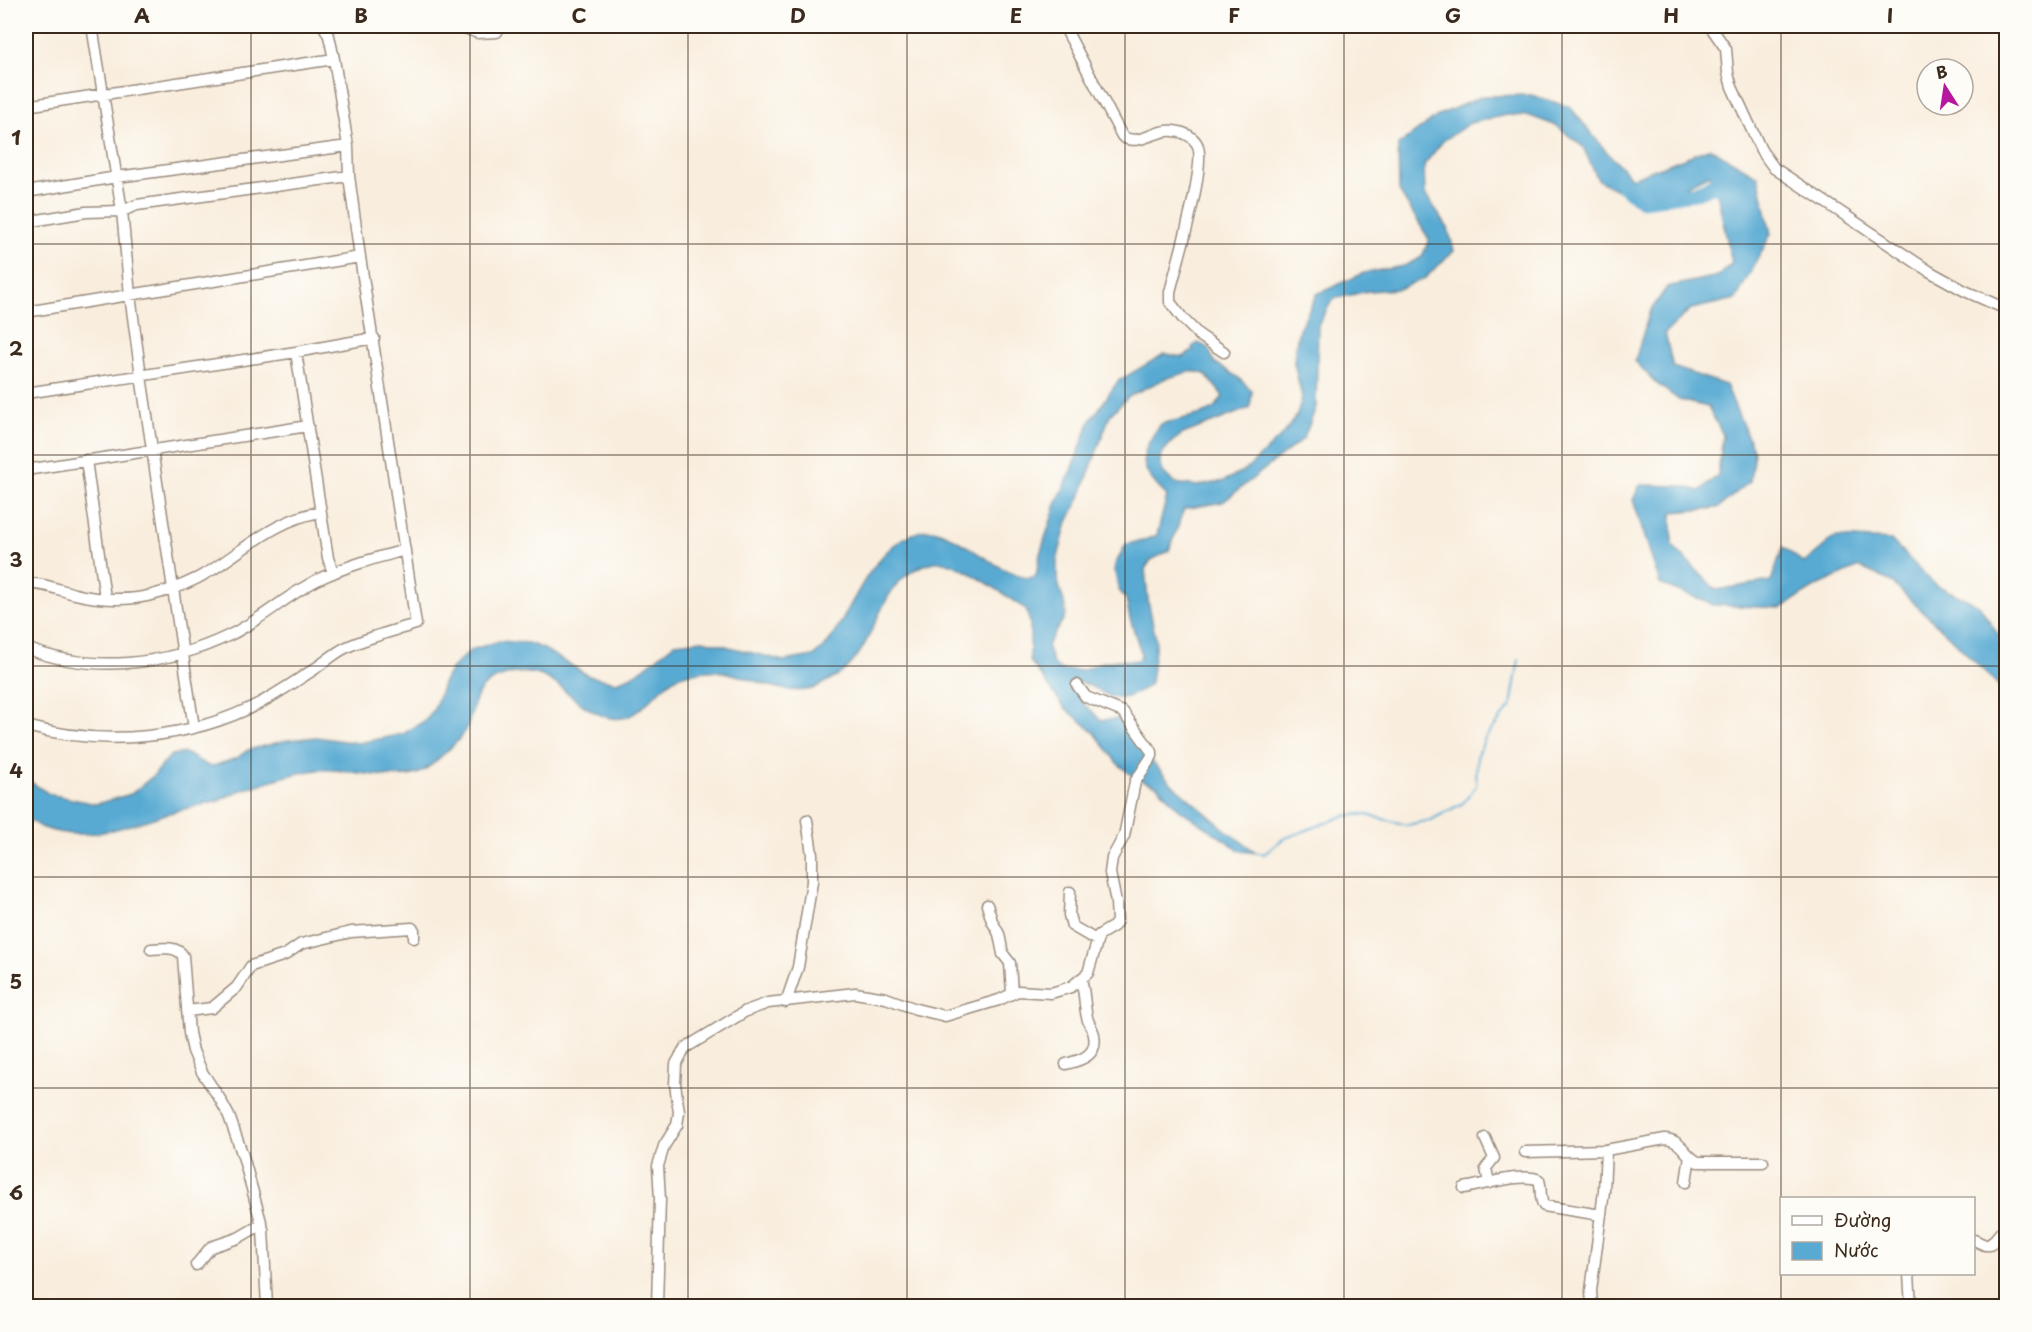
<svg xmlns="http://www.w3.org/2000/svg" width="2032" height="1332" viewBox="0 0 2032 1332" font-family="'Playpen Sans',sans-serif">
<rect width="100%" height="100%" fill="#fdfcf7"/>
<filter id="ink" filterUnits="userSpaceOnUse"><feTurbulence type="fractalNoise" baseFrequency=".0167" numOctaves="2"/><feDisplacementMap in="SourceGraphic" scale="12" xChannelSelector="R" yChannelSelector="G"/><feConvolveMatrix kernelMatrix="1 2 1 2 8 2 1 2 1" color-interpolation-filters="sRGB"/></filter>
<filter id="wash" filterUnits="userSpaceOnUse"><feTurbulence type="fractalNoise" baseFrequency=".008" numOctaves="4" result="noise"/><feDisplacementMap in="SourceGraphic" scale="24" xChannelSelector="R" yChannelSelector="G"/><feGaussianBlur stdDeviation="1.35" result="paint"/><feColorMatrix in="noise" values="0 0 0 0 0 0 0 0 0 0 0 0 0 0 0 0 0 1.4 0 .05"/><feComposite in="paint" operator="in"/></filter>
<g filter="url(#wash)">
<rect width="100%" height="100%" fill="#f9eede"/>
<path fill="#58aad3" stroke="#4a6a78" stroke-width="1.5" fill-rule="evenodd" d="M1531,95l39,12 34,42 28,29 78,-30 48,28 13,58 -35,65 -45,10 -26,24 8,34 53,18 28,67 -4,29 -32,27 -46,4v33l44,45 55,-9 12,-34 21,16 31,-26 56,3 43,44 45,21 27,41v47l-56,-56 -60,-56 -31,-14 -44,20 -34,21 -67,-3 -54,-21 -27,-84 7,-15 42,1 18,5 18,-16 5,-40 -15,-28 -29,-7 -22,-16 -22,-23 14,-48 18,-26 51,-11 14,-13 -15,-70 -8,-19 -40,21 -37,3 -34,-18 -15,-33 -26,-21 -27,-10 -23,-1 -37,8 -27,18 -19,24 1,29 23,34 6,23 -29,27 -26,11 -31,2 -35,8 -15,26 -2,82 -12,31 -81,64 -39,7 -15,42 -18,9 -6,9 3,31 8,40 -5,43c-43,36 -49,-5 -83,-1l15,21 18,17 19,-1 14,12 16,28 22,25 55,47 30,22 -16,-2 -62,-42 -22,-23 -23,-9 -17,-14 -22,-30 -31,-26 -34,-46v-38l-4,-14c-22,-14 -57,-41 -82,-47 -7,-2 -16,2 -22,4 -53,23 -40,89 -94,115 -5,2 -11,6 -16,8 -34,8 -64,-16 -97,-18 -10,-1 -20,2 -29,3 -30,6 -44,54 -79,43 -43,-13 -51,-57 -104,-41 -34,11 -26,32 -38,55 -3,8 -34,35 -42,40 -22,14 -76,-4 -105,-1 -26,3 -54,13 -79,21 -8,3 -14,7 -22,10 -17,4 -34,8 -51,13 -41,13 -82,30 -125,13 -6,-3 -10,-7 -15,-9v-39l23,15 47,10 35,-10 22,-18 18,-21 14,-2 25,14 27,-9 11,-8 40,-10 28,-3 42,6 45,-9 23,-14 8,-11 10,-28 7,-12 10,-10 10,-9 28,-9 29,2 14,5 47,28 27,6 14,-5 13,-8 32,-26 28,-3 81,21 29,-5 11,-8 8,-11c20,-31 33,-68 62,-92 10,-8 26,-16 38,-15 27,3 83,58 104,46l4,-22 16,-50 16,-34 17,-47 29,-42 46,-27 19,3 10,-6 -1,-4 6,-4 10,4 6,15 25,16 13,13 -2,17 -67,26 -10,7 -11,12 -2,8 3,11 11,11 22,3 28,-5 23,-12 37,-36 13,-18 5,-18 -8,-34 1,-13 4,-21 18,-35 47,-21 40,-7 18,-9 7,-18 -30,-48 -1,-46 41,-30 44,-19zM1192,371l13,3 18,22 -9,13 -12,5 -41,10c-24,32 -23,44 6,72l-10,39 -15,6 -16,3 -11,21v8l4,17 7,9 4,20 11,33 -1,7 -6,2 -17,-1 -18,3 -15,7h-22l-9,-6 -6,-19 19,-30 -2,-13 -7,-23v-18l9,-35 13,-26 31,-85 19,-19 35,-17z"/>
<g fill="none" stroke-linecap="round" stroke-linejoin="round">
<path stroke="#58aad3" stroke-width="2" d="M1255,852l9,2 19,-15 61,-23 19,-2 44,11 24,-5 32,-17 13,-17 1,-29 8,-19 26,-32 8,-47"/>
<path stroke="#58aad3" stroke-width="15" d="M1623,186l19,14 52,-7 19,-8 18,7"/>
</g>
</g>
<g filter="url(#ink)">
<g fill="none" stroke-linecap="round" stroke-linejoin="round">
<g stroke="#9a8c7e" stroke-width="13">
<path id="minor" d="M26,26h4
M92,26l30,185 8,84 11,81 53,352
M459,26l19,7 19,-1
M1064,26l58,110c16,12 34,-8 52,-5 9,1 19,5 23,13 11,18 -21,123 -27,148v10l14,18 15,15 25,17
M1710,26l16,23 2,24 4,14 29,63 13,18 155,103 36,20 41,18
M26,106l308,-47
M26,192l91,-15 231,-31
M26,222l60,-10 36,-1 15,-6 212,-29
M26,312l334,-55
M296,352l32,206 5,15
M26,393l270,-41 78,-14
M86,460l19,138
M26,470l282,-44
M26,584c15,-2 33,6 49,10 24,6 53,7 77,1 21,-5 42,-14 60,-25 34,-22 67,-52 109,-58
M26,622v17
M26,648c65,26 140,18 204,-13 31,-15 57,-40 89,-56 27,-13 57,-21 86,-29
M26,726c77,21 164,14 236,-24 19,-11 36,-22 54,-34 10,-7 20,-16 31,-21 22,-10 46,-16 69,-23l-56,-367 -11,-81 -1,-30 -14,-87 -5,-23 -5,-10
M1070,892l-1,23 3,11 24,14
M987,905l5,16 7,13 4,20 7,9 2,30
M151,949c12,-1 26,-3 32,7l6,77 4,18 9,21 18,27 9,17 14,40 20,73 4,77
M786,1002l12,-35 14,-85v-28l-5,-34
M187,1011l25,-3 25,-21 14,-21 34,-11 16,-11 50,-12 61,-4 2,2v8
M1066,1064c16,-4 32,-9 28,-29 -1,-6 -6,-12 -7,-18 -3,-12 -2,-25 -6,-37
M1485,1138l9,20 -8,10 3,15
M1525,1152l81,-2 59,-11c17,1 19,16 33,23h65
M1686,1182l4,-26
M1464,1188c18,-3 60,-16 75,-8 3,9 0,19 5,26l57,9
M1974,1240l11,5h5l16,-19
M196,1265l15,-18 27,-9 24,-14
M1909,1274l2,32
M657,1306l3,-107 -2,-33 6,-20 13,-21 2,-13 -4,-28 1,-20 9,-16 61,-37 22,-8 87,-10 31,5 30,11 29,7 54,-16 19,-9 33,2 20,-6 17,-14 11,-38 15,-9 3,-5 -1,-19 -6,-29 2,-15 12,-22 11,-54 17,-26v-4l-29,-40 -37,-15 -9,-12
M1592,1306l-1,-15 13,-100 2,-41"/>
</g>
<use href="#minor" stroke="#fff" stroke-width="10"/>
</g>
</g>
<path fill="none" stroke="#3b2a1e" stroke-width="1.5" stroke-opacity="0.55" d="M251,26v1280M470,26v1280M688,26v1280M907,26v1280M1125,26v1280M1344,26v1280M1562,26v1280M1781,26v1280M26,244h1980M26,455h1980M26,666h1980M26,877h1980M26,1088h1980"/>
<rect width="2032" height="1332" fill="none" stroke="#fdfcf7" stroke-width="66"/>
<rect x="1780" y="1197" width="195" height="78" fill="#fdfcf7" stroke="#afa8a0" stroke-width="1.5"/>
<rect x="1792" y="1216" width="30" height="9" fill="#ffffff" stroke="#afa8a0" stroke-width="1.5"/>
<text x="1834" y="1227" font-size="18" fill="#3b2a1e">Đường</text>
<rect x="1792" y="1242" width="30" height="18" fill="#58aad3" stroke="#afa8a0" stroke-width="1.5"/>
<text x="1834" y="1257" font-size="18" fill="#3b2a1e">Nước</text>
<g transform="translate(1945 87) rotate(348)"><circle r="28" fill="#fdfcf7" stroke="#afa8a0" stroke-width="1.5"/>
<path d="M0-4.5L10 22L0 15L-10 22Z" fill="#b5179e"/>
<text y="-9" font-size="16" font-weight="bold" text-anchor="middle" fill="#3b2a1e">B</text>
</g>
<rect x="33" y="33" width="1966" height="1266" fill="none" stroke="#3b2a1e" stroke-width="2"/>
<g font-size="20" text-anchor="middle" font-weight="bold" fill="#3b2a1e">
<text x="142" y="23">A</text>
<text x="361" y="23">B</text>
<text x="579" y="23">C</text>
<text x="798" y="23">D</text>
<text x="1016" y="23">E</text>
<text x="1234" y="23">F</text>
<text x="1453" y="23">G</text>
<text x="1671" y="23">H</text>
<text x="1890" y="23">I</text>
<text x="16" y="145">1</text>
<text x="16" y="356">2</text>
<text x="16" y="567">3</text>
<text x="16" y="778">4</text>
<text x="16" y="989">5</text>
<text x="16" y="1200">6</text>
</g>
</svg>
